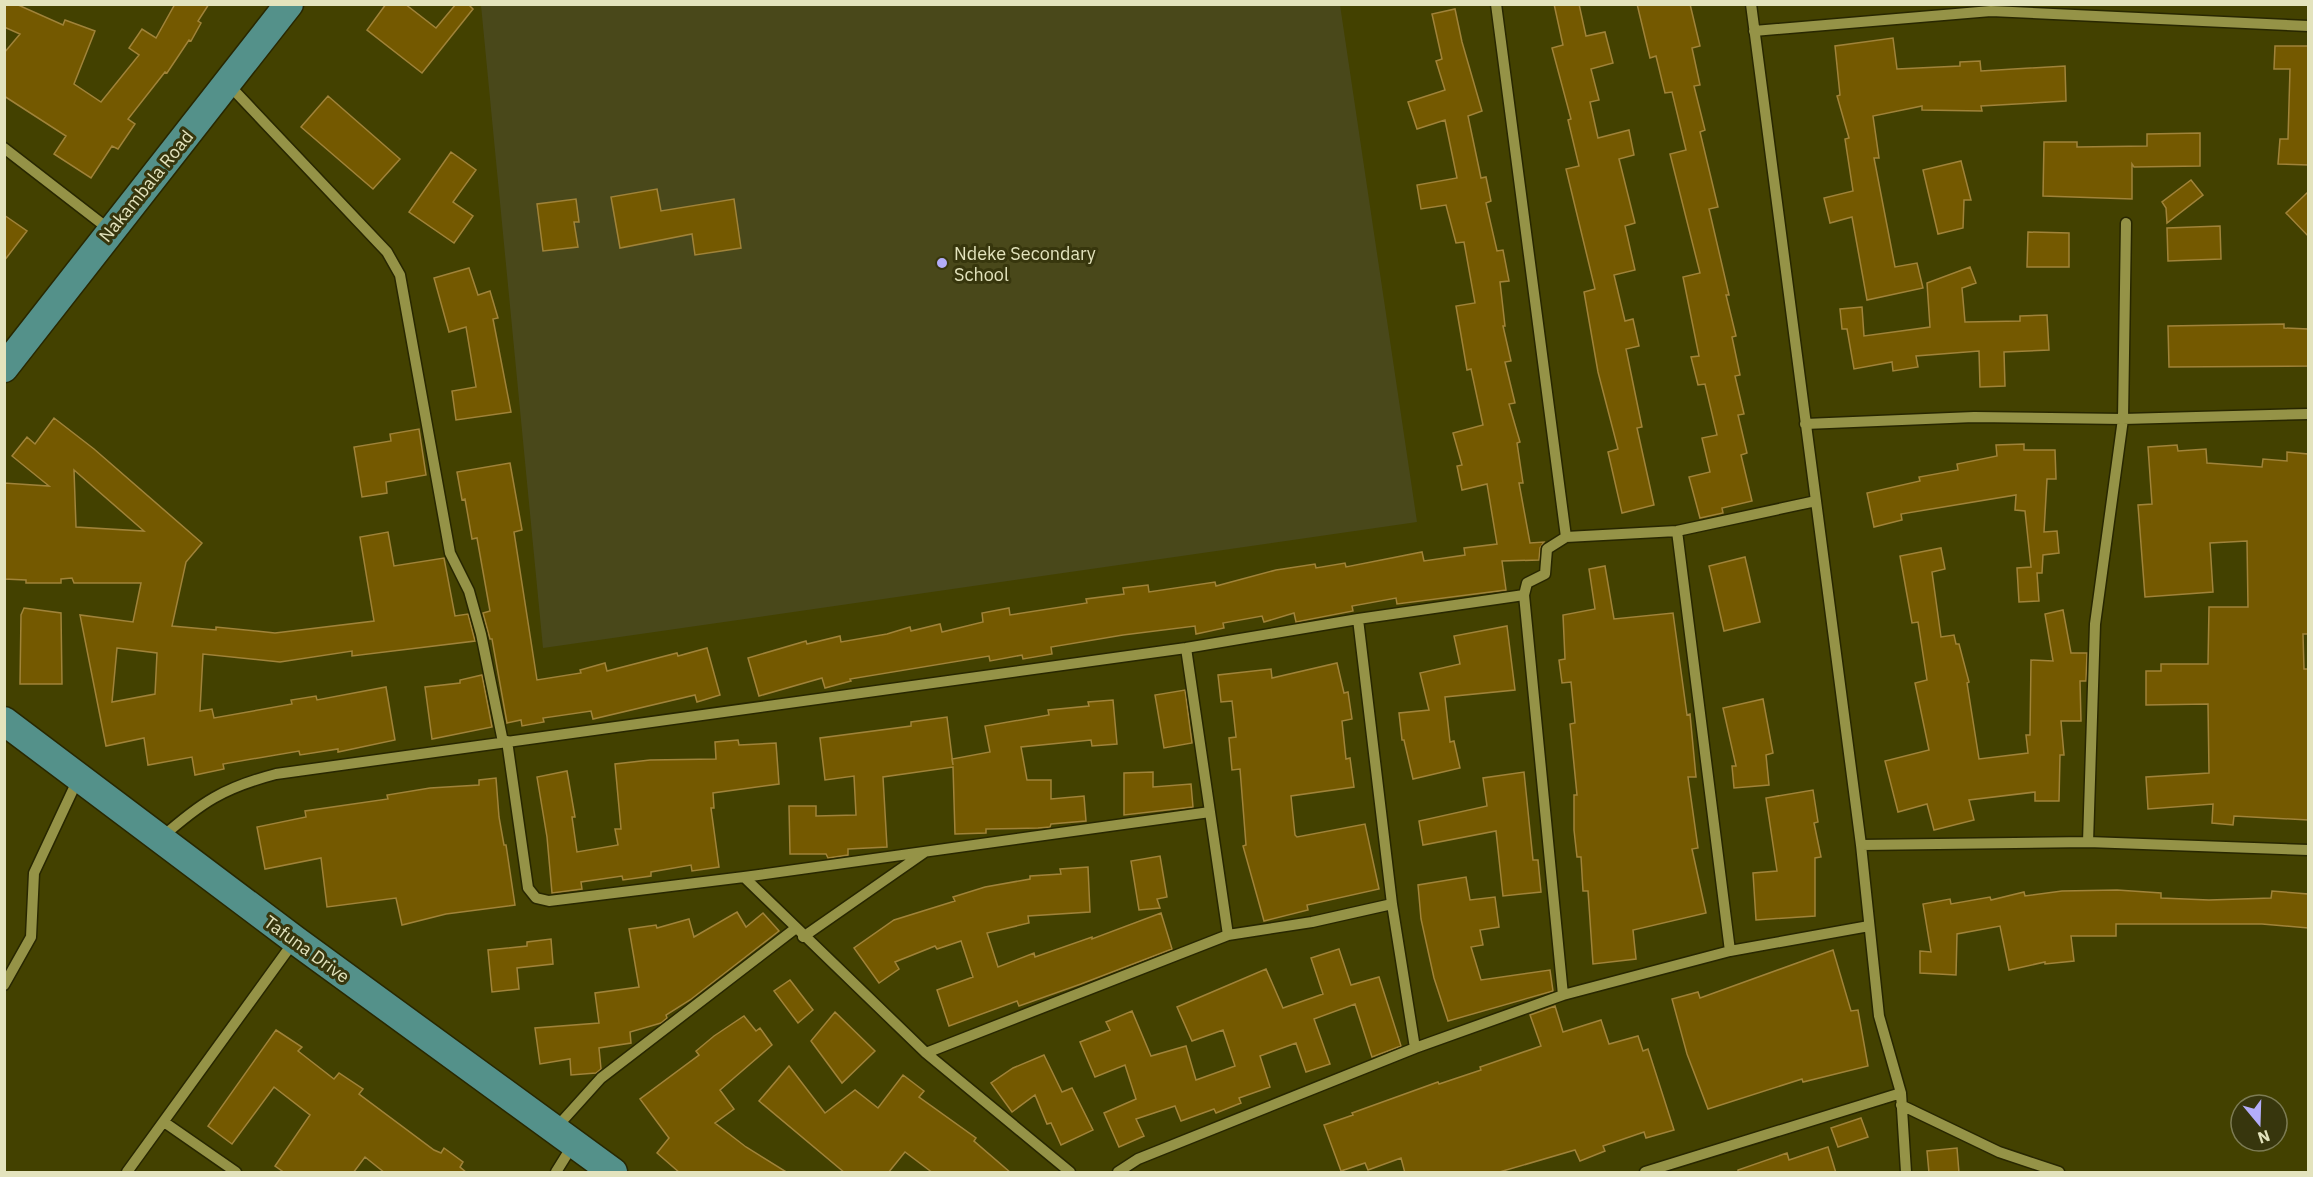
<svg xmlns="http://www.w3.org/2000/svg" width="2313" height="1177" viewBox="0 0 2313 1177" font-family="'IBM Plex Sans',sans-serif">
<rect width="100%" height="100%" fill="#434100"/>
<path fill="#49481a" d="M481,5h859l77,517 -874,126z"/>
<path fill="#745900" stroke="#a08339" stroke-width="1.5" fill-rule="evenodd" d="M4,4h12l47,21 2,-5 30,11 -21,53 27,18 38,-47 -10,-7 13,-19 14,9 19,-34h34l-11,17 3,2 -10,18 -2,-1 -22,33 -2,-1 -37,47 7,5 -17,25 -6,-3 -21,32 -37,-24 12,-18 -62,-40v-43l16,-19 -16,-7z
M386,4h19l31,24 20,-24h12l5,5 -51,64 -55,-43z
M1554,4h25l7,32 19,-4 8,31 -22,6 8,31 -9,2 8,36 31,-8 5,25 -15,4 16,64 -10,3 10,44 -21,5 11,46 8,-2 6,27 -13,3 16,78 -5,1 17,77 -32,8 -14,-61 10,-3 -20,-77 -14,-80 11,-3 -29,-120 13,-3 -11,-46 3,-1 -19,-71 11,-3z
M1637,4h53l10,42 -8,2 8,37 -6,1 11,44 -5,2 18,75 -9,2 20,86h-3l10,41 -4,1 8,38 -5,1 9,38 -6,1 9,38 -6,2 11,46 -30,7 1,5 -23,5 -11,-41 21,-5 -8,-34 15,-3 -12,-51 -7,1 -7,-28 8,-1 -16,-79 17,-4 -30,-119 16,-4 -14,-58 -7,1 -9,-37 -6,2z
M1455,9l7,33 20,69 -14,5 13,62 5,-1 5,24 -5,2 11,48 6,-1 6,31 -9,1 5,44h-2l8,35 -6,1 10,41 -6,1 11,38 -3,1 6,40h-4l11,60 14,-1 -4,6 -1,12 -37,1 4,29 -109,14 -1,-6 -44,8 1,5 -57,11 -2,-9 -30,9 -2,-6 -39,7 1,5 -28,6 -1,-8 -72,9 -72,12 1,7 -29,5 -1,-4 -32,6 -1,-5 -139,23 1,2 -26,7 -3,-10 -63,18 -11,-38 58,-17 1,3 33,-8 1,6 46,-8 23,-7 1,4 29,-7 2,8 41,-10 -1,-9 27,-5 1,7 77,-12 -1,-4 38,-5 -1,-6 25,-3 1,7 66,-10 1,4 60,-16 39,-6 1,4 29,-5 1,4 76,-15 2,9 41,-6 -1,-7 33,-4 -10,-60 -25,6 -5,-24 5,-1 -9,-32 30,-8 -12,-56 -4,1 -11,-64 19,-3 -11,-61 -8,1 -10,-38 -25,4 -4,-24 40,-7 -12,-58 -28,9 -9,-27 37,-12 -9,-29 6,-2 -10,-45z
M1893,38l4,31 63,-3v-4l20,-1 1,10 84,-5 1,35 -85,5 1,5 -60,-1v-4l-49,10 6,42h-5l21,109 22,-4 6,25 -56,12 -15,-83 -22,6 -6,-25 29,-7 -8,-52 4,-1 -12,-42 3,-1 -5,-49z
M2275,46h33v119l-30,-1 2,-25h8l2,-70h-16z
M328,96l72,63 -27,30 -72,-62z
M2200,133v33l-66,1 -2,-3v35l-89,-3 1,-54h33v5l70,-1v-12z
M451,152l25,18 -23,32 20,14 -19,27 -45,-31z
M1961,161l10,39h-7l-1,28 -25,6 -15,-64z
M2191,180l12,15 -36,28 -1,-15 -4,-6z
M657,189l4,22 73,-12 7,49 -46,7 -3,-21 -72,14 -9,-51z
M2308,192v44l-22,-23z
M576,199l3,23h-5l4,25 -35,4 -6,-47z
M4,215l23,16 -23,30z
M2220,226l1,33 -53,2 -1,-33z
M2028,232l41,1v34h-42z
M1970,267l6,16 -14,5 3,34 55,-1v-5l27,-1 2,35 -45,2 1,34 -25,1 -1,-36 -63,5 2,11 -25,4 -1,-9 -38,7 -7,-40h-5l-2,-20 22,-2 2,29 66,-9 -3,-44z
M469,268l9,27 12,-4 8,27 -5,1 18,93 -55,8 -4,-29 24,-4 -10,-60 -17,5 -15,-54z
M2284,324v4l24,1v37l-139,1 -1,-41z
M54,418l40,31 108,94 -16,19 -14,64 44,4v-3l59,6 99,-12 -14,-84 28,-5 6,34 50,-8 11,58 13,-2 7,27 -123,15v-5l-72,11 -77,-8 -3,57 12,-2 2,9 78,-14 -1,-4 25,-4 1,4 69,-13 9,53 -57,12v-3l-38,6 -1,-4 -76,13 1,5 -29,6 -3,-18 -44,8 -4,-27 -38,8 -26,-131 53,7 8,-39h-67l-2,-5 -11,1v4h-35v-3l-22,-1v-96l45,3 -37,-30 15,-19 8,7zM74,470l70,61 -68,-4zM117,648l40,5 -2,41 -43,8z
M419,429l7,46 -40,7 1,11 -25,4 -8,-50 37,-6 -1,-7z
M2024,444v6h31l1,29h-9l-3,53 13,-1 2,22 -16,2 -1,18h-5l2,28 -20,1 -2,-34 14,-1 -6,-56 -10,-1 1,-15 -115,19 1,6 -28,7 -7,-34 53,-12 -1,-4 39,-7 -1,-6 40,-8 -1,-11z
M2177,445l1,6 28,-2 1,14 55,4 1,-8 24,2v-9l21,2v180h-5l1,35h4v151l-74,-4 -1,9 -21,-2 1,-19 -65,5 -2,-32 63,-4 -1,-69 -62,1v-34h15v-7h47l1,-57h39l-1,-66 -37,2 3,49 -68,5 -7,-92 14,-1 -4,-57z
M510,463l12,67 -8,2 23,148 44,-7 -1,-3 25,-7 2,8 70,-18 1,3 29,-8 13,47 -23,7 -2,-7 -102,24 -2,-8 -48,7 1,4 -22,4 -1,-6 -14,3 -15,-84h-2l-7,-26 7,-2 -13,-73 -5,1 -7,-40 -3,1 -5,-28z
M1941,548l4,21 -13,3 9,65 13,-2 2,9h3l10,38 -2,1 12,76 49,-6 -2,-18h4l1,-75 22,1 -8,-47 18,-4 8,43h16l-1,28h-6l1,40h-20l3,34h-4l-1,46h-24v-9l-66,8 5,20 -40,10 -7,-26 -29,8 -13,-51 44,-11 -14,-67 12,-3 -9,-58 -6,1 -12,-67z
M1745,557l15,65 -36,9 -15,-65z
M1605,566l9,53 59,-6 14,102 3,-1 6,63h-8l10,71 -6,1 14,64 -73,17 3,29 -43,5 -5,-73h-5l-2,-34h-4l-3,-27v-35h3l-7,-71 5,-1 -4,-41 -9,1 -3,-23 6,-1 -2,-44 32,-6 -6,-40z
M24,608l37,5 1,71h-42l1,-69z
M1507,626l8,64 -70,7 5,45 4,-1 6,27 -47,11 -9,-39h-2l-3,-27 30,-3 -9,-37 40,-9 -6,-28z
M1337,663l7,30 4,-1 4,27 -10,2 4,38 4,-1 4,29 -63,9 4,39 2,2 68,-13 14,65 -72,16 1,5 -44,11 -21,-75 3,-1 -6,-76 -8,1 -3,-32 7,-1 -4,-36 -11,1 -3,-27 53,-6 1,9z
M482,675l10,52 -60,12 -7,-52 35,-4v-3z
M1185,690l7,53 -28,5 -9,-53z
M1763,699l10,54 -7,2 3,30 -35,3 -2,-22h4l-13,-58z
M1113,700l4,44 -25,2 -1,-6 -70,7 6,33h24v19l33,-3 2,25 -35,3 -1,3 -12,1 -52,1v4l-31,1 -2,-67 -70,10 4,70 -39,2v6l-20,3 -2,-4h-36l-1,-48h27v10l40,-1 -2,-39 -29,4 -5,-42 91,-12v-4l36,-5 6,48 -1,-6 38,-7 -5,-26 64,-11 -1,-5 41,-4 -1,-4z
M738,740l1,5 37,-2 3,41 -66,9 1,15h-3l8,59 -27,4 -1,-6 -40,7v4l-28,4 -1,-4 -41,6 1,7 -30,4 -5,-56 -10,-60 30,-6 8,46h-3l5,35 41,-7 -3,-16h6l-6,-65 35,-4 66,-1 -1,-17z
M1153,772v15l38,-3 2,23 -69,8v-42z
M1524,772l9,88h5l3,32 -38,4 -7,-65 -73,14 -4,-24 68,-15 -4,-28z
M496,778l3,39 5,28h2l9,60 -69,9 -44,11 -6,-27 -69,9 -6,-49 -56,11 -8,-42 49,-10 -1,-6 83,-12 -1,-4 43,-7 49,-3v-5z
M1813,790l5,32 -4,1 7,34 -6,1v58l-59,4 -3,-47 24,-2 -11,-73z
M1160,856l7,41 -10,2 3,9 -21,2 -8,-49z
M1088,867l2,45 -62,4 1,7 -42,10 11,34 36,-14 1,4 57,-20v2l69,-26 11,36 -91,35 -62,22 -2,-5 -68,25 -12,-36 36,-13 -12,-36 -24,8 -2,-3 -40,16 4,7 -20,14 -25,-35 40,-28 61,-19 -2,-4 32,-10 45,-8v-3l31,-2 -1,-5z
M1466,877l4,23 25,-3 4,30 -19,3 3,15 -12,2 10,33 69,-10 3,21 -105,30 -14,-43 -13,-59 -3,-34z
M2117,890l44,3v5l48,2 62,-2 1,-7 36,3v34l-46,-4h-146v12h-45l3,25 -29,3v-2l-36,8 -9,-44 -43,8 -1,41 -36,-2v-22l11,1 -8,-48 27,-5 1,5 39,-7 1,3 33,-8 1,4 37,-5z
M737,912l9,15 17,-14 16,18 -89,69 -24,15 1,3 -6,5 -31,9 1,11 -32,5 2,21 -5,4 -25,2 -1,-16 -30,5 -5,-36 64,-5 -4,-30 44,-6 -10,-58 27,-4 1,3 32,-9 5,18z
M551,939l2,25 -36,4 2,21 -27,3 -4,-42 39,-4v-4z
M1339,949l12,36 28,-8 22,69 -29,11 -17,-53 -41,15 16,45 -24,8 -10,-29 -36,13 10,31 -31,11 2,5 -25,10 -2,-4 -33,12 -6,-15 -39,13 8,17 -25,11 -15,-34 32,-14 -11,-34 -30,12 -15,-35 30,-12 -4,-8 26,-11 19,45 35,-10 10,34 39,-14 -12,-36 -31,11 -15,-34 89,-38 17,39 40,-14 -12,-36z
M1833,950l18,61 7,-1 10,56 -65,16 -1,-3 -94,30 -21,-55 -15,-55 26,-7 2,6z
M790,980l23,30 -15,13 -24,-32z
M1555,1006l8,26 38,-12 8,24 29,-8 5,15 5,-2 26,81 -28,8 -2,-6 -41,14 2,5 -25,10 -5,-11 -79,23h-91l-4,-15 -33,12 -3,-7 -24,8 -17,-46 29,-10 -1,-2 86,-31 1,2 42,-14 -1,-3 61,-21 -11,-31z
M835,1012l40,39 -33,32 -31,-42z
M744,1016l12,15 4,-3 12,17 -52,45 14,19 -19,14 31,24 42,26h-108l-23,-20 12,-15 -29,-39 59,-44 -3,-4 18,-15z
M276,1030l26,17 -4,4 36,28 5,-6 24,16 -4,5 75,56 7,3 3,-5 19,14 -3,5 7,6h-82l-20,-16 -12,16h-68l-10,-7 35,-51 -36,-28 -42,57 -24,-18z
M1044,1055l18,37 10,-4 21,42 -32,15 -10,-22 -4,1 -12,-29 -23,17 -21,-29 22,-15z
M789,1066l36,47 30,-23 23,18 25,-33 21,16 -5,6 57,41 -2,3 37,32h-78l-28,-21 -17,21h-43l-86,-72z
M1861,1118l7,19 -30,10 -7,-19z
M1828,1147l8,26h-98v-3l49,-17 2,7z
M1957,1148l2,25h-30l-2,-22z"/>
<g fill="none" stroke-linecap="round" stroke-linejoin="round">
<g stroke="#282700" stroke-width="13">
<path id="minor" d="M1496,4l70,533 111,-6 139,-30
M1751,4l110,841 18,171 22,77 5,79
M1754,31l237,-20 317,15
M229,85l158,167 13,23 50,278 19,38 12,43 22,108
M4,148l106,82
M1805,424l169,-7 149,2 185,-5
M1677,531l53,420
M1524,595l39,400
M1358,619l34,285 23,144
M1186,648l42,287
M507,741l21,147 8,10 13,3 195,-24 466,-65
M161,838c41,-36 62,-50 115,-64l910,-126 172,-29 166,-24 3,-12 18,-9 2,-25 19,-12
M2088,842l7,-218 28,-205 3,-196
M1861,845l227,-3 220,8
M744,877l182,176 144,119
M803,937l122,-85
M4,985l27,-48 3,-64 44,-94
M926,1053l302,-118 84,-13 80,-18
M1901,1105l98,47 60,20
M164,1122l72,50
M555,1129l46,-51 195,-150
M127,1172l168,-232
M556,1172l18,-29
M1118,1172l20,-13 277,-111 148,-53 167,-44 139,-25
M1645,1172l256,-79"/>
</g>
<g stroke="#282700" stroke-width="31">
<path id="major" d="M4,368l285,-364
M4,721l291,219 318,232"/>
</g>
<use href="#minor" stroke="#959347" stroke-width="10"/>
<use href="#major" stroke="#54918a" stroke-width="28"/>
</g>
<circle fill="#b3adf9" stroke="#37360d" stroke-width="2" cx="942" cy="263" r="6"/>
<g text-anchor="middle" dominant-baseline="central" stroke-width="6" stroke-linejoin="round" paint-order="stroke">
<g font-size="18" fill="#e3e3bd" stroke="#37360d">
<text transform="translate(146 186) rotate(-51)">Nakambala Road</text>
<text transform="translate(307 949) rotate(36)">Tafuna Drive</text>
</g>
<g font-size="18" fill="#e3e3bd" stroke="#37360d" text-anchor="start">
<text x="954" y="253">Ndeke Secondary<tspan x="954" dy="21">School</tspan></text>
</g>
</g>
<rect width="2313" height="1177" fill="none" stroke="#e3e3bd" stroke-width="12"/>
<g transform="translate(2259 1123) rotate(161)"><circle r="28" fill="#37360d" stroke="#7c7b53" stroke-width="1.5"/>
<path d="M0-4.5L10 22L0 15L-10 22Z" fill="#b3adf9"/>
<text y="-9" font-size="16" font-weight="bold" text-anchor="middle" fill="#e3e3bd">N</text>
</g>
</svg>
